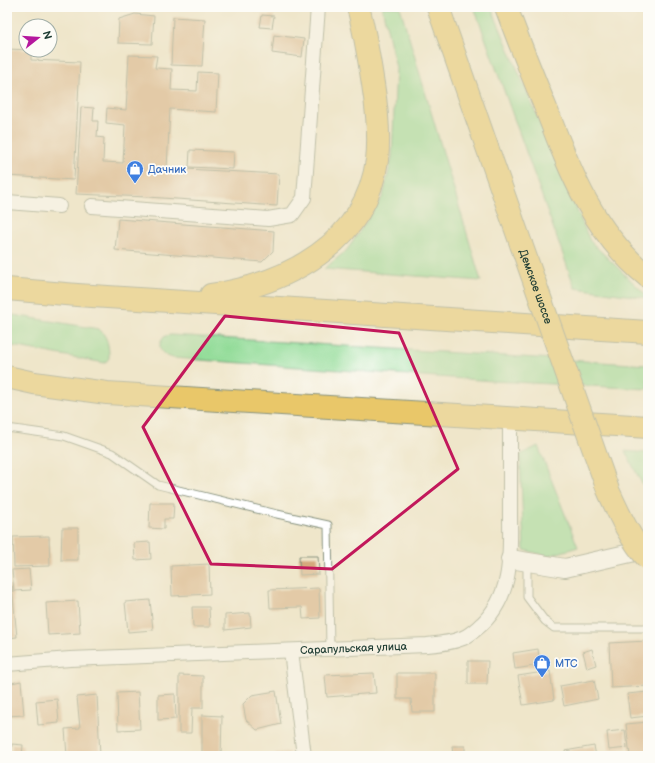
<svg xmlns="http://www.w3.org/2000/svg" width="655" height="763" viewBox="0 0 655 763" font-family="'Balsamiq Sans',sans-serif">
<rect width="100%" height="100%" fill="#fdfcf7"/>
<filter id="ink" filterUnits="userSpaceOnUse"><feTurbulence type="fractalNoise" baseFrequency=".025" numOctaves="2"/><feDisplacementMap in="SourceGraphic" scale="8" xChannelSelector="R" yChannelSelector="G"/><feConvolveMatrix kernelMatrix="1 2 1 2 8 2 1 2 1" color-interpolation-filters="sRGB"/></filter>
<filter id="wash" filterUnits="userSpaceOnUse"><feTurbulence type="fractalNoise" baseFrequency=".012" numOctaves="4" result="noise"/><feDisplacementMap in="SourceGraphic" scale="16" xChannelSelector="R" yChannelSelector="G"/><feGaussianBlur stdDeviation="0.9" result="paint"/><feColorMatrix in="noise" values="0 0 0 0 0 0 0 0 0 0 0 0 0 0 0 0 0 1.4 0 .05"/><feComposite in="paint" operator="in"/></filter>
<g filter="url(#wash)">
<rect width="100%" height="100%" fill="#efe6ca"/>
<path fill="#92dc98" stroke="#588c66" d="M382,7h18l81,274 -157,-12 23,-19 36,-54 9,-39 4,-89z
M474,7h17l99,234 58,56v1l-73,-10z
M7,314l92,15c9,8 10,18 10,29l-4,5 -98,-18z
M171,335l477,30v24l-155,-8 -320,-23c-14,-4 -17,-12 -8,-22z
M538,446l40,101 -30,9 -24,-6 -4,-95z
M625,451l23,2v42z"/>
<g id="blocks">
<path fill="#d5a97c" d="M135,14l19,2 -2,28 -34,-1 1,-24z
M262,15l12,1 -2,12 -12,-1z
M173,17l32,2 -3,47 -31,-1z
M274,35l30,4 -2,18 -30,-4z
M7,49l24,1v10l49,2 -6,118 -67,-4z
M129,55l28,1 -2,12 17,1 -1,21 26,1 1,-19 20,1 -2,39 -46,-3 -3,59 112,6 -2,32 -129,-9 -72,-3 5,-87 13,1 -1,13h5l-1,16 7,1 -1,24 20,1 2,-38 -19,-2 1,-15 19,2z
M190,150l44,2 -1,17 -44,-2z
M118,219l156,12 -1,20 -11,11 -147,-12z
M150,503h24l-1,16h-9v10l-15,-1z
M62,528h16v32h-17z
M49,536l1,30 -36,1 -1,-30z
M150,542l1,17 -16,1 -1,-17z
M299,556h19l1,18 -19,1z
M209,564l1,30 -38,2 -1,-30z
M29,569l2,21 -17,1 -2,-21z
M12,586l5,51 -10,1v-51z
M319,588l1,30 -17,1 -1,-12 -32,1 -1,-18z
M150,600l3,30 -25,2 -3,-30z
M78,601l2,32 -32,2 -2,-32z
M192,607h17l1,20h-17z
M250,613l1,14 -26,3v-15z
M648,641v45l-37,2 -2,-45z
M538,649l2,16 -25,4 -2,-16z
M592,649l4,16 -9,3 -4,-16z
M468,661h20l-1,23h-19z
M550,671l4,29 -31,5 -5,-29z
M374,673l2,20 -49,4 -2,-22z
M397,673h38v39h-23l-1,-13h-14z
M179,675l24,1v32h-11l-1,25h-12z
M594,680l4,19 -34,7 -4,-20z
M21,681l3,34 -17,1v-32z
M276,691l5,33 -24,6 -11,-10 -3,-16 9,-9z
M138,692l2,37 -22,1 -1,-37z
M648,692v24l-18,2 -3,-24z
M175,694l1,25 -18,1v-25z
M97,695l3,61h-33l-2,-27 15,-1 -3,-31z
M57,699l2,24 -21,2 -2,-24z
M202,715l20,1 -1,40h-19z
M648,722v34h-18l-4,-32z
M625,730l2,18 -18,2 -2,-18z
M12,744l11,1 -1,11h-11z
M452,746h13v10h-12z
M594,746l2,10h-30l-1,-5z
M289,752v4h-13l-1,-3z"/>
</g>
</g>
<g filter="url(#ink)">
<use href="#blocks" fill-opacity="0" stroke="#87927f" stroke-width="1"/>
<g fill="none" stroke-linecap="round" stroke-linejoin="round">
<g stroke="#87927f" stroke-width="9">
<path id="service" d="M7,428l57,8 48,17 46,32 119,29 51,11 2,125
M527,562v35l18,24 9,7h94"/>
</g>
<g stroke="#87927f" stroke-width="16">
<g id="minor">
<path d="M7,202l52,4"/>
<path d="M92,206l176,13 24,-4 12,-17 14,-191"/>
<path d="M291,651l13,105"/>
<path id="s1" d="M7,664l63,-5 357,-14c12,-1 24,-2 36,-7 7,-3 13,-9 19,-14 32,-31 28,-71 28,-112 0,-31 0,-63 0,-94"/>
</g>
</g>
<g stroke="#87927f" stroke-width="20">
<path id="tertiary" d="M510,559l55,9 83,-19"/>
</g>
<g stroke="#87927f" stroke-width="24">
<path id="primary" d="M438,7l83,237
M506,7c13,35 27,70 41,104 24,63 47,122 101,166
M7,289l70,6 571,37
M211,295c76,-11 155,-52 166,-135 3,-25 0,-51 -4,-76 -4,-26 -8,-52 -15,-77
M7,377l27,6 73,10 541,34"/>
</g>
<use href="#service" stroke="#fff" stroke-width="7"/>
<use href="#minor" stroke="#fff" stroke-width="14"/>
<use href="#tertiary" stroke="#fff" stroke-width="18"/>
<use href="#primary" stroke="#e9c769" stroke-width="22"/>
<g stroke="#87927f" stroke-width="24" stroke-linecap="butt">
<g id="primary-bridge">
<path id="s2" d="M521,244l87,246c11,24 22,49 40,69"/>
</g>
</g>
<use href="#primary-bridge" stroke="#e9c769" stroke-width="22"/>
</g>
</g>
<path d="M0 0H655V763H0ZM225,316l174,17 59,136 -126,100 -121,-5 -68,-137z" fill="#efe6ca" fill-opacity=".55" fill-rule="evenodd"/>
<path fill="none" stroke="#c2185b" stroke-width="3" stroke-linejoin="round" d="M225,316l174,17 59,136 -126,100 -121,-5 -68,-137z"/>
<defs>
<g id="shop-pin" transform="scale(0.9)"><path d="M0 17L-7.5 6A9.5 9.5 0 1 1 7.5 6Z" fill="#3f7fe0" stroke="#fdfcf7"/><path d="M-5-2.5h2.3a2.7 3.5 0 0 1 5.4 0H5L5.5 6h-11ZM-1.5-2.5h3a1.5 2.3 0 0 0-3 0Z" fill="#fff"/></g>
</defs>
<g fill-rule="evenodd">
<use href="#shop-pin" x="135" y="169"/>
<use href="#shop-pin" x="542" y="663"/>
</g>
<g text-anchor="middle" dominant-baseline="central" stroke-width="3.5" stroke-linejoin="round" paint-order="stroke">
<g font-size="11" fill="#366cbe" stroke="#fdfcf7" text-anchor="start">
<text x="148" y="169">Дачник</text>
<text x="555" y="663">МТС</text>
</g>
<g font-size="11" fill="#1f3d34" stroke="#fdfcf7">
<text stroke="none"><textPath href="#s2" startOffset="45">Демское шоссе</textPath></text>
<text stroke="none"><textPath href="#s1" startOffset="347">Сарапульская улица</textPath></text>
</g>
</g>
<rect width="655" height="763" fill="none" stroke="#fdfcf7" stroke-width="24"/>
<g transform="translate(38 38) rotate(73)"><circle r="19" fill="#fdfcf7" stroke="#a4b0a9"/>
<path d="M0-3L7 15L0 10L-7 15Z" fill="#b5179e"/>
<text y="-6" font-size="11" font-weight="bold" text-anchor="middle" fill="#1f3d34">N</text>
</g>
</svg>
